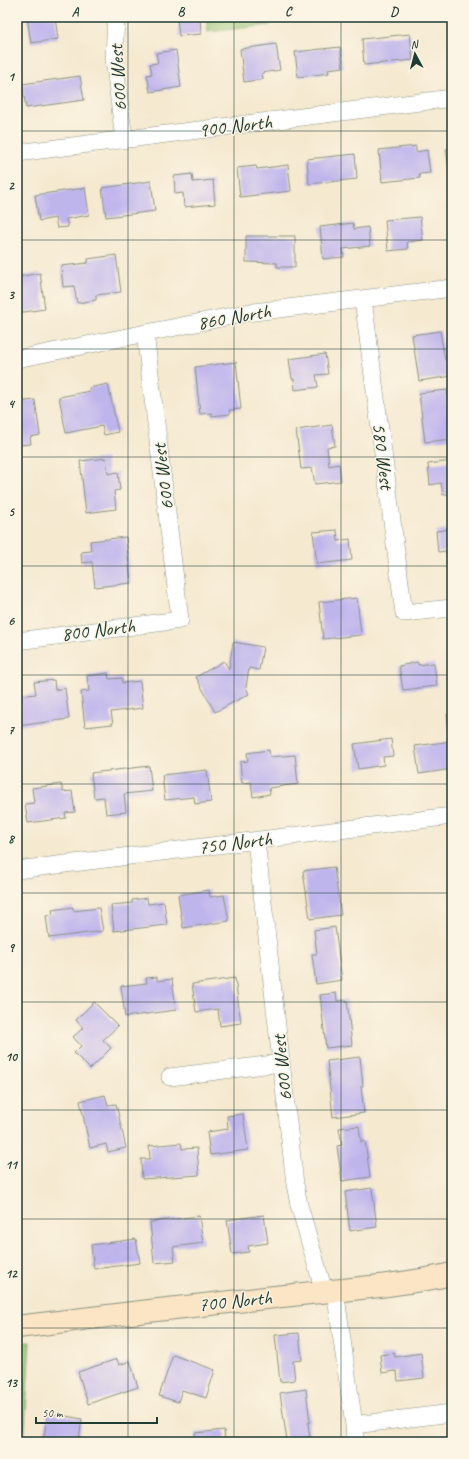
<svg xmlns="http://www.w3.org/2000/svg" width="469" height="1459" viewBox="0 0 469 1459" font-family="Caveat,sans-serif">
<rect width="100%" height="100%" fill="#fcf5e5"/>
<filter id="ink" filterUnits="userSpaceOnUse"><feTurbulence type="fractalNoise" baseFrequency=".025" numOctaves="2"/><feDisplacementMap in="SourceGraphic" scale="8" xChannelSelector="R" yChannelSelector="G"/><feConvolveMatrix kernelMatrix="1 2 1 2 8 2 1 2 1" color-interpolation-filters="sRGB"/></filter>
<filter id="wash" filterUnits="userSpaceOnUse"><feTurbulence type="fractalNoise" baseFrequency=".012" numOctaves="4" result="noise"/><feDisplacementMap in="SourceGraphic" scale="16" xChannelSelector="R" yChannelSelector="G"/><feGaussianBlur stdDeviation="0.9" result="paint"/><feColorMatrix in="noise" values="0 0 0 0 0 0 0 0 0 0 0 0 0 0 0 0 0 1.4 0 .05"/><feComposite in="paint" operator="in"/></filter>
<g filter="url(#wash)">
<rect width="100%" height="100%" fill="#f5e9d0"/>
<path fill="#94c372" stroke="#5a8053" d="M206,17h63l1,8 -62,7z
M30,1342l-6,100h-7v-99z"/>
<g id="blocks">
<path fill="#bfb5ed" d="M27,17h28l3,22 -27,4z
M177,17h23l1,17 -22,2z
M410,34l3,26 -49,5 -2,-26z
M276,44l4,26 -18,3 1,6 -19,3 -4,-33z
M340,47l3,20 -15,2 1,4 -31,4 -3,-25z
M176,50l5,37 -31,5 -3,-17 5,-1 -2,-10 8,-1 -2,-10z
M80,76l4,24 -58,8 -4,-24z
M416,146v6l11,-2 3,23 -11,1 1,4 -38,4 -3,-32z
M452,148v23h-3l-3,-22z
M355,154l2,25 -48,5 -2,-25z
M288,165l3,26 -51,6 -3,-29 19,-2 1,3z
M192,174l1,8 20,-2 2,24 -31,3 -1,-14 -8,1 -1,-18z
M151,181l4,30 -49,6 -4,-29z
M85,188l4,27 -23,4 2,8 -11,1 -2,-10 -16,3 -4,-26z
M17,203h1l3,26 -4,1z
M420,217l3,23 -16,2 1,7 -20,2 -3,-31z
M353,223l1,6 14,-2 2,19 -27,3 1,8 -21,2 -3,-32z
M246,236h49v31h-18v-4l-31,-1z
M116,255l5,37 -25,3v5l-19,3 -3,-17 -11,1 -2,-21 27,-3v-4z
M40,273l5,36 -28,4v-36z
M440,331l5,29 4,-1 3,17 -33,5 -7,-46z
M325,354l3,20 -12,1 2,12 -23,3 -1,-11h-2l-3,-20z
M236,362l5,47 -12,1 1,4 -18,2v-3l-12,1 -5,-47z
M108,384l10,48 -14,3 -2,-9 -36,7 -7,-36 31,-6 -1,-3z
M447,390l1,9 4,-1v41l-27,3 -6,-49z
M35,400l5,35 -10,2 1,7 -11,1 -1,-7 -2,1v-37z
M332,425l3,21 -8,1 2,19 10,-2 2,17 -26,3 -3,-16 -11,1 -5,-39z
M106,458l2,16 10,-2 2,18 -6,1 2,18 -30,4 -6,-52z
M452,461v33l-9,1 -2,-12 -11,2 -2,-21z
M452,529v35h-5l-1,-13 -8,1 -2,-21z
M337,530l1,11 12,-2 2,21 -35,4 -4,-32z
M126,537l5,46 -36,4 -3,-25 -10,1 -1,-11 10,-1 -1,-10z
M357,598l4,37 -38,4 -4,-37z
M233,642l30,5 -4,23 -10,-2 -3,19 3,7 -34,18 -19,-35 28,-16 5,8z
M418,662v3l16,-2 3,23 -34,4 -4,-24z
M108,673l1,6 13,-1v5l18,-2 3,27 -32,4 2,12 -28,3 -4,-35 8,-1 -2,-15z
M54,680l1,10 10,-2 4,31 -52,7v-30l19,-2 -2,-12z
M447,714h5v20h-2z
M391,739l2,17 -10,1 1,8 -26,4 -4,-25z
M452,741v28l-33,5 -4,-28z
M269,750l1,7 25,-2 3,29 -29,4 1,6 -17,3 -2,-15 -9,1 -2,-21 8,-1 -1,-8z
M149,766l3,25 -28,3 2,18 -20,2 -2,-17 -10,1 -3,-25z
M207,770l4,32 -16,2 -1,-7 -29,3 -3,-25z
M61,784l2,8 9,-1 3,21 -10,1 1,5 -38,5 -3,-19 9,-1 -2,-15z
M334,867l7,48 -31,4 -7,-48z
M209,890l1,7 14,-2 5,26 -46,7 -5,-33z
M147,898l1,6 16,-2 3,23 -53,6 -3,-26 21,-2v-3z
M73,907v4l26,-3 4,23 -54,7 -3,-22 7,-2 -1,-4z
M335,927l7,53 -26,4 -4,-30h5l-3,-24z
M157,977v4l15,-2 4,31 -51,7 -4,-31 26,-3 -1,-5z
M235,978l6,45 -21,3 -2,-17 -22,3 -4,-28z
M336,993l1,8 10,-1 5,45 -26,3 -6,-53z
M94,1002l24,24 -15,14 8,8 -21,21 -16,-16 7,-7 -8,-9 10,-9 -7,-8z
M360,1057l3,29h-2l3,27 -31,4 -6,-56z
M105,1095l3,10 8,-1 10,44 -18,4 -2,-8 -16,4 -10,-47z
M243,1114l5,36 -38,5 -3,-23 21,-3 -1,-13z
M359,1126l2,16 4,-1 5,36 -28,4 -5,-35 5,-1 -3,-17z
M181,1143l1,6 15,-1 2,27 -57,4 -1,-20h9l-1,-13z
M372,1188l5,39 -27,4 -5,-39z
M264,1215l4,28 -20,3 1,6 -17,2 -5,-34z
M199,1216l4,27 -30,4 2,14 -21,2 -4,-41z
M136,1239l4,24 -46,6 -3,-24z
M299,1333l3,27 -9,1 2,19 -15,2 -5,-47z
M394,1353l1,4 26,-4 3,25 -26,3 -1,-10 -15,2 -2,-18z
M173,1355l42,15 -9,28 -24,-8 -4,12 -19,-6z
M117,1359l2,6 11,-4 8,26 -50,17 -10,-32z
M306,1389l4,33 -2,1 2,14 -23,4 -7,-48z
M48,1413l34,6 -3,20 -4,-1v4h-32z
M224,1430l1,12h-30v-9z"/>
</g>
</g>
<g filter="url(#ink)">
<use href="#blocks" fill-opacity="0" stroke="#8a9382" stroke-width="1"/>
<g fill="none" stroke-linecap="round" stroke-linejoin="round">
<g stroke="#8a9382" stroke-width="18">
<path id="street" d="M116,17l-2,41 10,82
M17,153l435,-55
M363,299l41,314 48,-5
M17,359l229,-46 206,-25
M17,641l163,-21 -35,-287
M256,841l39,343 4,21 25,86
M17,870l435,-54
M170,1077l111,-14
M335,1290l19,135 1,17
M354,1425l98,-12"/>
</g>
<g stroke="#8a9382" stroke-width="24">
<path id="secondary" d="M17,1327c86,-11 172,-21 258,-30 59,-7 119,-10 177,-23"/>
</g>
<use href="#street" stroke="#fff" stroke-width="17"/>
<use href="#secondary" stroke="#fce5c4" stroke-width="22"/>
</g>
</g>
<path fill="none" stroke="#1f3d34" stroke-width="1" stroke-opacity="0.55" d="M128,17v1425M234,17v1425M341,17v1425M17,131h435M17,240h435M17,349h435M17,457h435M17,566h435M17,675h435M17,784h435M17,893h435M17,1002h435M17,1110h435M17,1219h435M17,1328h435"/>
<g text-anchor="middle" dominant-baseline="central" stroke-width="3" stroke-linejoin="round" paint-order="stroke">
<g font-size="20" fill="#1f3d34" stroke="#fcf5e5">
<text transform="translate(118 78) rotate(-94)">600 West</text>
<text transform="translate(235 126) rotate(-7)">900 North</text>
<text transform="translate(234 317) rotate(-10)">860 North</text>
<text transform="translate(383 456) rotate(83)">580 West</text>
<text transform="translate(163 477) rotate(-97)">600 West</text>
<text transform="translate(98 630) rotate(-7)">800 North</text>
<text transform="translate(235 843) rotate(-7)">750 North</text>
<text transform="translate(282 1068) rotate(-96)">600 West</text>
<text transform="translate(235 1301) rotate(-6)">700 North</text>
</g>
</g>
<rect width="469" height="1459" fill="none" stroke="#fcf5e5" stroke-width="44"/>
<g transform="translate(415 54) rotate(353)" stroke="#fcf5e5" stroke-width="3" paint-order="stroke">
<path d="M0-3L7 15L0 10L-7 15Z" fill="#1f3d34"/>
<text y="-6" font-size="11" font-weight="bold" text-anchor="middle" fill="#1f3d34">N</text>
</g>
<path d="M36 1417v6h121v-6" fill="none" stroke="#1f3d34" stroke-width="2"/>
<text x="42" y="1417" font-size="12" fill="#1f3d34" stroke="#fcf5e5" stroke-width="3" paint-order="stroke">50 m</text>
<rect x="22" y="22" width="425" height="1415" fill="none" stroke="#1f3d34" stroke-width="1.5"/>
<g font-size="13" text-anchor="middle" font-weight="bold" fill="#1f3d34">
<text x="75" y="16">A</text>
<text x="181" y="16">B</text>
<text x="288" y="16">C</text>
<text x="394" y="16">D</text>
<text x="11" y="81">1</text>
<text x="11" y="190">2</text>
<text x="11" y="299">3</text>
<text x="11" y="408">4</text>
<text x="11" y="516">5</text>
<text x="11" y="625">6</text>
<text x="11" y="734">7</text>
<text x="11" y="843">8</text>
<text x="11" y="952">9</text>
<text x="11" y="1061">10</text>
<text x="11" y="1169">11</text>
<text x="11" y="1278">12</text>
<text x="11" y="1387">13</text>
</g>
</svg>
